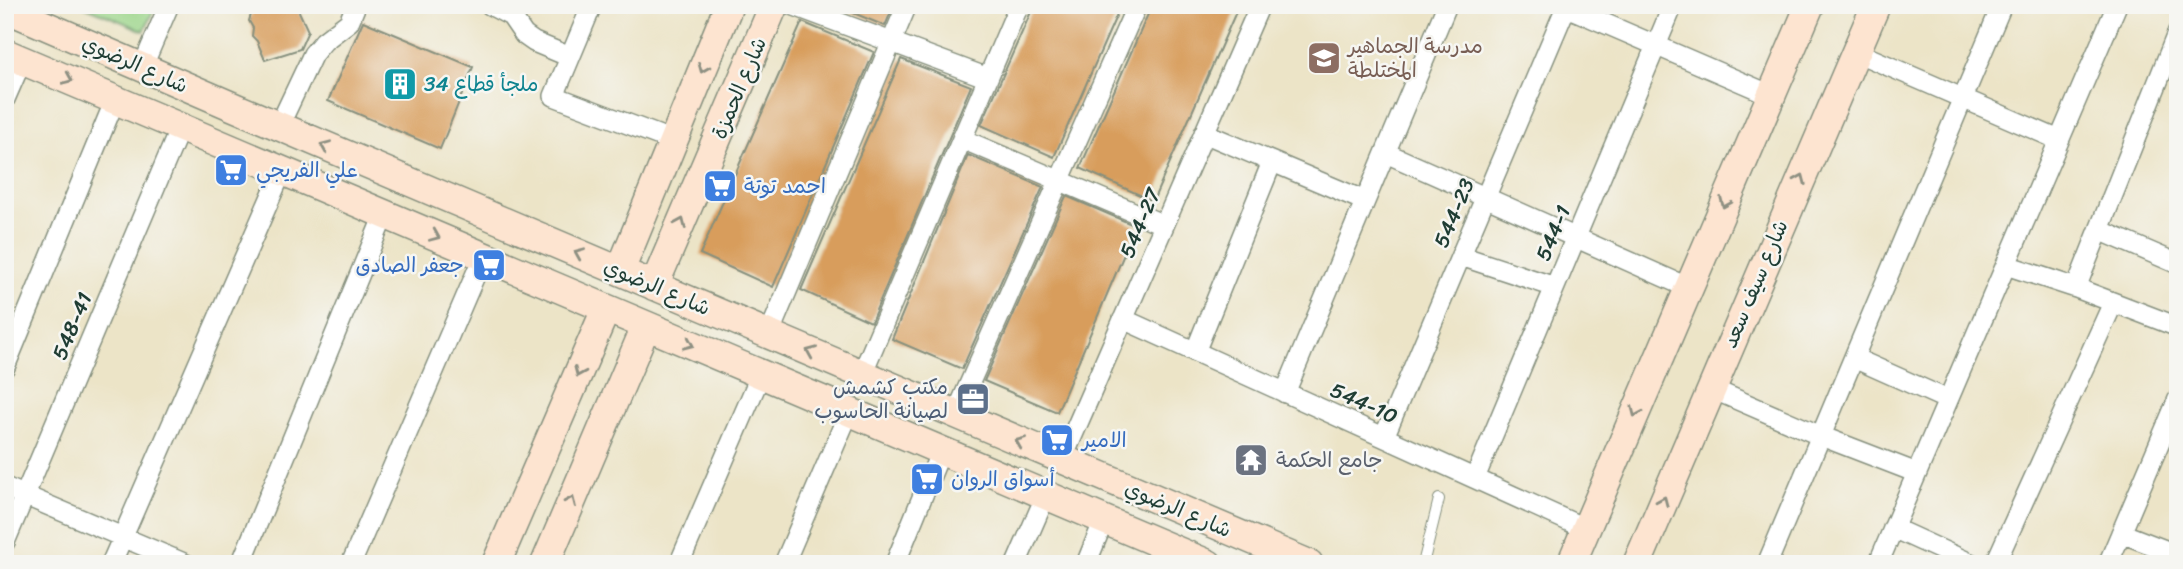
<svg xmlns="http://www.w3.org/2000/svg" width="2183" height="569" viewBox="0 0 2183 569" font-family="Sriracha,'Playpen Sans Arabic',sans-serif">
<rect width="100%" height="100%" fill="#f6f6f2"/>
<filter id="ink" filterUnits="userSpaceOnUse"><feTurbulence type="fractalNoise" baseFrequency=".0143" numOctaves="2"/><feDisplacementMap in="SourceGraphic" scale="14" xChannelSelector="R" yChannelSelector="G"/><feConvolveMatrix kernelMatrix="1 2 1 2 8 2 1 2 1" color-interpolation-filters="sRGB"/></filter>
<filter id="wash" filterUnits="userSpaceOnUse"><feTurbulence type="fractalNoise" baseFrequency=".00686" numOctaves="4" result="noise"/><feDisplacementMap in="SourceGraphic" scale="28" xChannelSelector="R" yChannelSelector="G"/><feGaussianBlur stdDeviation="1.57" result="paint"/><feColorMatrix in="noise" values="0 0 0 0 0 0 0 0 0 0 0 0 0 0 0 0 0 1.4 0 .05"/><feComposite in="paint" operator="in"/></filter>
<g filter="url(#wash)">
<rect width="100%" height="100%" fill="#ece4c7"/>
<path fill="#9cd68a" stroke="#5e8a5f" stroke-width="2" d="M82,5h74l-12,26z"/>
<g id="blocks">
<path fill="#d89d5b" d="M254,5h42l12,26 -8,18 -35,11 -8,-19 -5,-5 1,-8 -4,-7z
M834,5h60l-9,21z
M1034,5h87l-67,152 -73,-32z
M1152,5h87l-86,196 -73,-33z
M363,21l110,46 -33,82 -112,-48z
M802,22l72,30 -101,235 -73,-33z
M901,59l70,27 -100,236 -70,-32z
M968,155l75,32 -81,182 -70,-30z
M1066,196l70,30 -79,186 -73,-31z"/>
</g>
</g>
<g filter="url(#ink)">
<use href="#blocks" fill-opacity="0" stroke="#86907e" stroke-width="2"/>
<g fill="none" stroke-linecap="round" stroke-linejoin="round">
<g stroke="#86907e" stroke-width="12">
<path id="lane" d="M1423,564l16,-65"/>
</g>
<g stroke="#86907e" stroke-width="22">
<path id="street" d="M490,5l21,11 13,19 10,7 36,15
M592,5l-38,91 119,45
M792,5l196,73
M1562,5l209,90
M1856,52l203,88
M142,68l27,-63
M5,99l17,-39
M279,126l34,-72 11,-13 25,-19 7,-17
M1204,133l161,68
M962,139l202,86
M1386,153l303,135
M2099,230l79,34
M1461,256l94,31
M2006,265l70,23 102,39
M2076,288l102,-257
M1123,319l463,210
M769,334l138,-329
M1195,352l77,-190
M1854,358l94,42
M5,367l110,-267
M862,374l157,-369
M1710,388l111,48 96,37
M1285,393l162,-388
M956,414l181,-409
M1384,437l182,-430
M1062,460l198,-455
M1475,478l198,-473
M5,487l181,77
M1893,528l79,36
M2121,533l57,22
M5,542l175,-414
M111,564l171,-393
M241,564l143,-349
M351,564l132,-307
M679,564l82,-190
M784,564l65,-152
M895,564l46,-113
M1016,564l30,-69
M1086,564l18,-44
M1767,564l235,-559
M1878,564l239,-559
M1995,564l118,-261
M2108,564l70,-165"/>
</g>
<g stroke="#86907e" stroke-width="31">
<path id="secondary" d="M5,8l229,99 1075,457
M5,53l1203,511
M620,271l109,-266
M654,286l120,-281
M496,564l110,-255
M545,564l101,-238
M1571,564l239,-559
M1637,564l239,-559"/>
</g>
<use href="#lane" stroke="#fff" stroke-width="10"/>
<use href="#street" stroke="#fff" stroke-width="19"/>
<use href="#secondary" stroke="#fde4d0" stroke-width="28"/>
</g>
<defs><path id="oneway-chevron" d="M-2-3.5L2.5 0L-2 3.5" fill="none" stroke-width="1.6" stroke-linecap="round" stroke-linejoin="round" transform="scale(1.75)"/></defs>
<g stroke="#8e9082">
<use href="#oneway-chevron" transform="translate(703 68) rotate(112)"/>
<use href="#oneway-chevron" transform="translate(68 79) rotate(23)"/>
<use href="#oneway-chevron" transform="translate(325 146) rotate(-157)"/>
<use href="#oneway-chevron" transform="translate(1801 179) rotate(-67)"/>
<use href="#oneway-chevron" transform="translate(1725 203) rotate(113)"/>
<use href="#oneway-chevron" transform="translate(681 223) rotate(-67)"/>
<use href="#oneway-chevron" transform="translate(435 236) rotate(23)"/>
<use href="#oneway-chevron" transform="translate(579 253) rotate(-157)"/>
<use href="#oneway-chevron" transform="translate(689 344) rotate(23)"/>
<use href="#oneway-chevron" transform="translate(811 352) rotate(-157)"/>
<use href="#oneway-chevron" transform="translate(579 372) rotate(113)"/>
<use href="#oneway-chevron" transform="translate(1636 412) rotate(113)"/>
<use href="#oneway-chevron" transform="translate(1020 442) rotate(-157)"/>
<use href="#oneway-chevron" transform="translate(571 501) rotate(-67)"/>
<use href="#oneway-chevron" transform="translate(1663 501) rotate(-67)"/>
</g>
</g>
<defs>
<g id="school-square" transform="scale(1.75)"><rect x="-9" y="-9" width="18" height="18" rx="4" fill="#8d6e63" stroke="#f6f6f2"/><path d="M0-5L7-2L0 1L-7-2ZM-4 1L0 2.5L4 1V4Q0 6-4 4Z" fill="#fff"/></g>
<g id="building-square" transform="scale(1.75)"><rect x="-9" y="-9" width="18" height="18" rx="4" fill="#0f9aa8" stroke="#f6f6f2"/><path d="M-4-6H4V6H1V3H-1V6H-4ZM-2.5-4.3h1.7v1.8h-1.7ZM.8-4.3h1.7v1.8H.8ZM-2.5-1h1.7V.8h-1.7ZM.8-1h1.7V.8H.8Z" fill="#fff"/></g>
<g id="supermarket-square" transform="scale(1.75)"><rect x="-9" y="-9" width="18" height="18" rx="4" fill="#3f7fe0" stroke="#f6f6f2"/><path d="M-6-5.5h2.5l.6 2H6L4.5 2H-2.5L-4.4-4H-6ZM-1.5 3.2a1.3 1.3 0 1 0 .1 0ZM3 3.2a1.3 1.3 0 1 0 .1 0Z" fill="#fff"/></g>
<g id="office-square" transform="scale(1.75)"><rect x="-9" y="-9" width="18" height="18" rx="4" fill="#5c6f8a" stroke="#f6f6f2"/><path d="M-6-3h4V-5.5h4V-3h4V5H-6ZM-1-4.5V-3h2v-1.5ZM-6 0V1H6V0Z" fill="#fff"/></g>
<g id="temple-square" transform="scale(1.75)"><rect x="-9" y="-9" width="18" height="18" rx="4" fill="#6b7280" stroke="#f6f6f2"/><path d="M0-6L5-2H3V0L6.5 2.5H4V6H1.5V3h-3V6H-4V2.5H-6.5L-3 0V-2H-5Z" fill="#fff"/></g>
</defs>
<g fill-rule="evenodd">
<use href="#school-square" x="1324" y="58"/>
<use href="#building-square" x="400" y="84"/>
<use href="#supermarket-square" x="231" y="170"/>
<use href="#supermarket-square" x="720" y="186"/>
<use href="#supermarket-square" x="489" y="265"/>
<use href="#office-square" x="973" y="399"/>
<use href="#supermarket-square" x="1057" y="440"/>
<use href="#temple-square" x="1251" y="460"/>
<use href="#supermarket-square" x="927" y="479"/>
</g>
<g text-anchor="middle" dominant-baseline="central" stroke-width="5" stroke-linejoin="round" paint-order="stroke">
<g font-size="21" fill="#785e54" stroke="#f6f6f2" text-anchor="start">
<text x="1348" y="46">مدرسة الجماهير<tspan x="1348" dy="24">المختلطة</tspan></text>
</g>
<g font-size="21" fill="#1f3d34" stroke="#f6f6f2">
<text transform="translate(135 64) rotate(24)">شارع الرضوي</text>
<text transform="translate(739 88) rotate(-67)">شارع الحمزة</text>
<text transform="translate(1454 213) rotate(-67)">544-23</text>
<text transform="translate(1140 223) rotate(-67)">544-27</text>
<text transform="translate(1553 233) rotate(-67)">544-1</text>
<text transform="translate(1755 284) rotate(-67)">شارع سيف سعد</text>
<text transform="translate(657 287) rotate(23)">شارع الرضوي</text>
<text transform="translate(72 326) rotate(-67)">548-41</text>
<text transform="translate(1364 403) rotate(24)">544-10</text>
<text transform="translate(1178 509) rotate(23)">شارع الرضوي</text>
</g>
<g font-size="21" fill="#0d838f" stroke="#f6f6f2" text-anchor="start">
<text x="424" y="84">ملجأ قطاع 34</text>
</g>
<g font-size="21" fill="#366cbe" stroke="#f6f6f2" text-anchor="start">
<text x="256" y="170">علي الفريجي</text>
<text x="744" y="186">احمد توتة</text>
<text x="464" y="265" text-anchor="end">جعفر الصادق</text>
<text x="1082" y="440">الامير</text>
<text x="951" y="479">أسواق الروان</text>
</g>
<g font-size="21" fill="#4e5e75" stroke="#f6f6f2" text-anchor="end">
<text x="948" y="387">مكتب كشمش<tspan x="948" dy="24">لصيانة الحاسوب</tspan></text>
</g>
<g font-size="21" fill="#5b616d" stroke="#f6f6f2" text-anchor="start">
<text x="1276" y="460">جامع الحكمة</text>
</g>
</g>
<rect width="2183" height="569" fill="none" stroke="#f6f6f2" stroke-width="28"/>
</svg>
